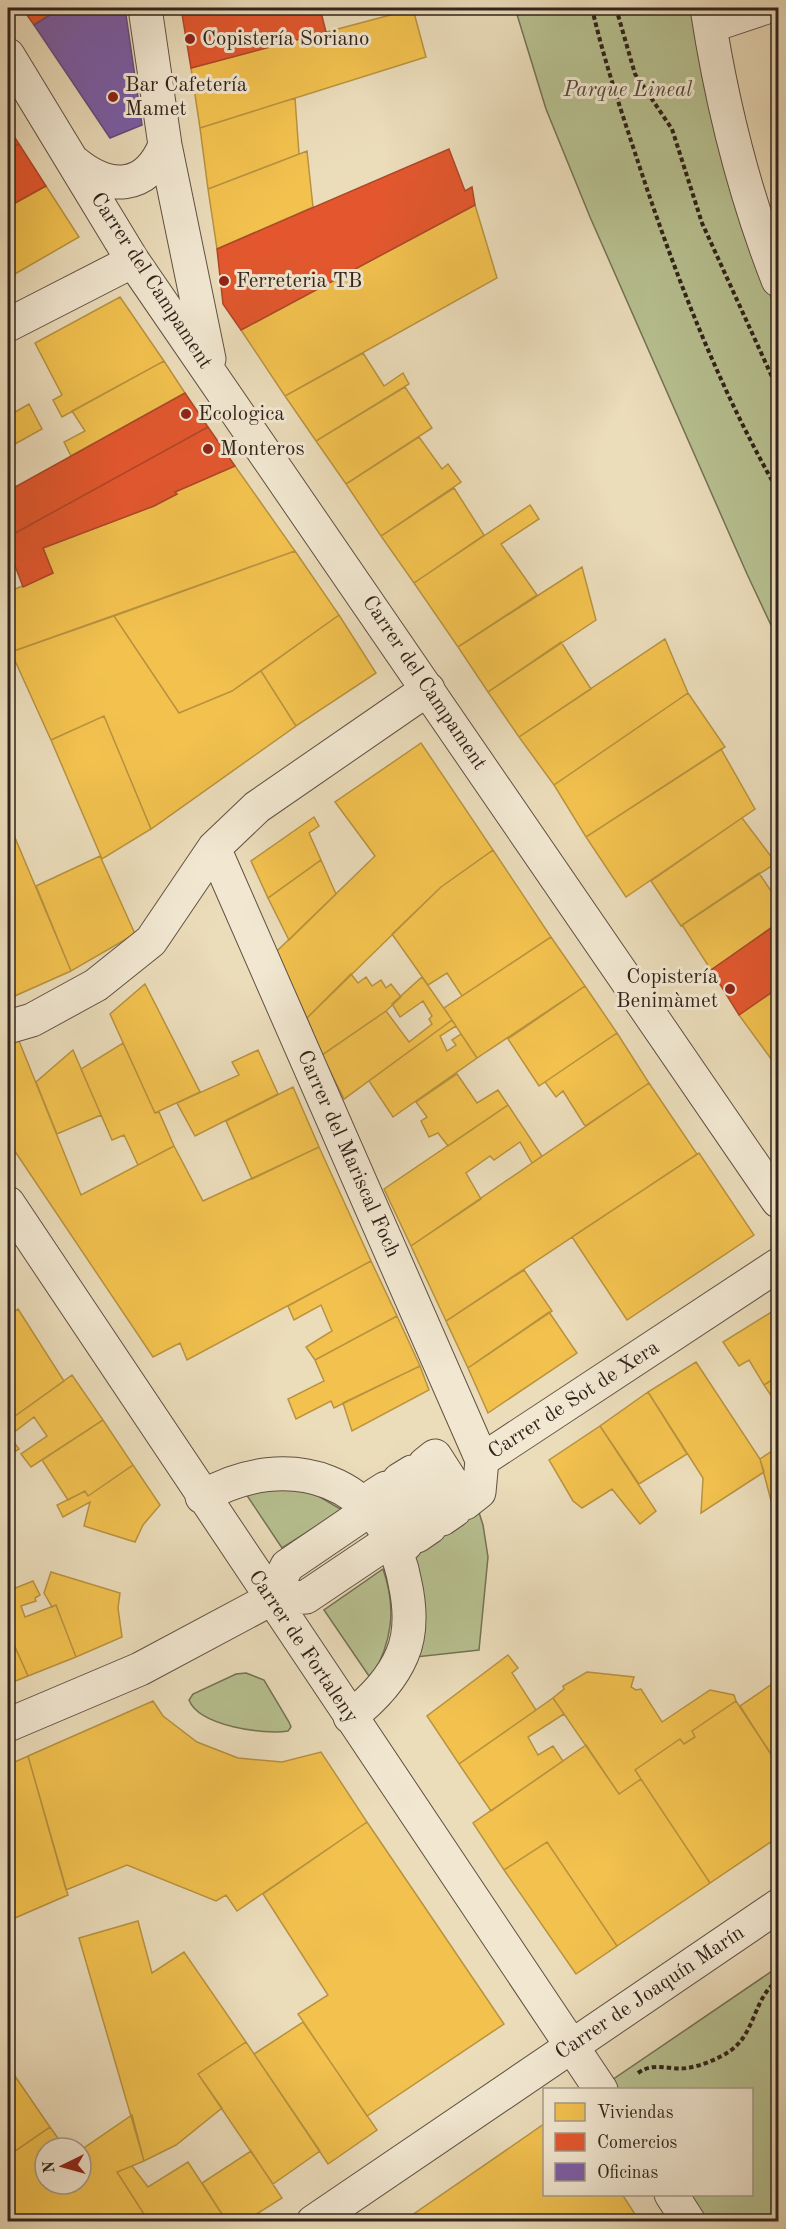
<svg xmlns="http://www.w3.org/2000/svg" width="786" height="2229" viewBox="0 0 786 2229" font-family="'Old Standard TT',serif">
<rect width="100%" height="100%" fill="#ebdcba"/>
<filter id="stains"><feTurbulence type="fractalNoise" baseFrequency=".00333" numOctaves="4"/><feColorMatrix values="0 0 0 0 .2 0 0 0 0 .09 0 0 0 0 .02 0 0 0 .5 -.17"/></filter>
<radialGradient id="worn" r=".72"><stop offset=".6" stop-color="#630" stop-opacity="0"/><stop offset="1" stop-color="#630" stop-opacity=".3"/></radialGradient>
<path fill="#b7c090" stroke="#747256" stroke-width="1.5" d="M515,8h180l33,164 50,146v322l-31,-66 -157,-357 -44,-108z
M279,1486l36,8 27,16 -60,38 -38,-57z
M476,1503l7,22 5,32 -9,93 -63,7 -5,-110z
M383,1569c14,40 9,73 -12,110l-47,-69z
M246,1673l18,7 25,42 2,5 -3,4c-24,4 -89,-5 -99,-31l4,-6 43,-20z
M778,1967v254h-73l-18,-26 65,-1v-104l-134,-1 -6,-9z"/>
<path fill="#f2c14e" stroke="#b8923f" stroke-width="1.5" d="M413,9l13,48 -226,71 -9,-60z
M295,98l4,56 -91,35 -8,-61z
M307,151l6,56 -96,42 -9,-60z
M46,186l33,51 -71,41v-71z
M475,205l22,73 -212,118 -44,-66z
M120,297l44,64 -102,56 -9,-17 9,-5 -27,-52z
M363,353l21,33 19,-13 6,11 -93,57 -31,-45z
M164,361l21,32 -114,63 -7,-14 21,-11 -13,-20z
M405,387l27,41 -86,56 -30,-43z
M29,404l13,25 -34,19v-32z
M419,437l23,32 6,-5 13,18 -80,54 -35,-52z
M235,466l60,85 -287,102v-61l45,-19 -10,-25 111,-42 23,-12 -2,-2z
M454,488l30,47 -70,48 -33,-47z
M530,505l9,14 -38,25 36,51 -79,52 -44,-64z
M295,551l44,64 -107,76 -53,22 -65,-97z
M582,567l14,53 -108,72 -30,-45z
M339,615l37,58 -80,53 -35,-55z
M114,616l65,97 53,-22 29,-20 35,55 -145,103 -47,-113 -53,24 -40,-88z
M665,639l23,54 -134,92 -35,-48z
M561,642l30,47 -72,48 -31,-45z
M688,693l37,54 -139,90 -32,-52z
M104,716l47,113 -49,30 -51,-119z
M421,743l72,107 -52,37 -134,131 -31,-66 99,-96 -40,-54z
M721,749l34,60 -129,88 -40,-60z
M314,817l5,9 -10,7 12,27 -53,38 -17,-37z
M742,818l34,45 -95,63 -30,-45z
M8,821l63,150 -63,28z
M493,850l58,87 -89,59 -15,-23 -19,12 -36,-51 49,-47z
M100,856l35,78 -64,37 -35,-85z
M321,860l15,34 -47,46 -21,-42z
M759,873l18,27 1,-1v24l-67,47 -29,-45z
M551,937l34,49 -108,72 -33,-50z
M351,974l7,9 8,-6 6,9 9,-6 5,8 5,-4 10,13 -15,14 -64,44 -15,-37z
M422,977l30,43 -108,79 -22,-44 64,-44 23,31 23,-18 -3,-5 3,-3 -9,-15 -23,16 -8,-13z
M145,984l55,108 -45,21 -45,-99z
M585,986l32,47 -78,53 -31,-47z
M778,988v72l-4,3 -35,-48z
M452,1020l4,6 -16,10 7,15 9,-6 -4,-5 9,-6 16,24 -84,59 -24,-36z
M15,1031l66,164 93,-49 29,55 116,-54 52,114 -184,99 -7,-17 -27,14 -145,-216v-105z
M617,1033l32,50 -64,43 -22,-35 -7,6 -11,-15z
M123,1043l32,70 4,-1 15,34 -36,19 -14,-30 -12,5 -31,-71z
M73,1050l28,65 -44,19 -21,-52z
M258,1050l20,44 -83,42 -18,-33 62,-28 -7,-13z
M457,1074l20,29 21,-13 10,15 -60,41 -10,-13 -9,4 -8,-16 6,-4 -11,-15z
M649,1083l48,71 -251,167 -35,-75z
M293,1087l26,60 -67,32 -26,-58z
M508,1105l34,51 -10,7 -12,-21 -26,18 -4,-4 -24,17 15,26 -70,47 -27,-57z
M699,1153l55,82 -127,85 -55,-83z
M371,1261l26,55 -82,44 -9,-13 26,-16 -11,-26 -27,15 -6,-14z
M524,1270l28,41 -84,57 -22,-47z
M778,1308v68l-14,9 -15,-25 -10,6 -16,-24z
M18,1309l46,72 -56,40v-105z
M549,1312l28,41 -89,60 -20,-45z
M397,1316l23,50 -86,42 -3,-7 -35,18 -8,-20 36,-18 -9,-21z
M696,1362l64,97 4,13 -63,41 2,-35 -55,-86z
M420,1366l9,24 -77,41 -9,-28z
M72,1375l31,45 -72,47 -10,-13 26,-18 -13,-19 -25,19 -1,-15z
M778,1376v30l-14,-21z
M648,1392l39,62 -48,30 -39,-58z
M103,1420l30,45 -45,31 -3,-5 -17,9 -26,-40z
M600,1426l56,85 -16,13 -28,-35 -30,19 -9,-7 -24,-41z
M8,1434l11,15 -11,7z
M778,1447v80l-18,-68z
M133,1465l27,40 -17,20 -8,17 -51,-16 6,-24 -27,15 -6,-12 28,-14 3,5z
M51,1572l69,21 -2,15 4,29 -46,20 -20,-52 -4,2 -8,-14z
M33,1581l7,14 -5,3 1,3 -15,5 4,11 31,-12 20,52 -48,19 -20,-45v-40z
M8,1631l20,45 -20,8z
M508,1655l10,13 -6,5 24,37 -77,54 -32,-48z
M587,1672l47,5 -3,10 5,3 5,-1 21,33 48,-32 24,5 2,6 -44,30 3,6 -11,7 -4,-5 -45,31 6,9 -22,15 -66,-96 11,-9 -1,-3z
M778,1680v85l-38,-59z
M553,1698l11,16 -36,23 10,18 15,-9 10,15 -72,50 -32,-47z
M153,1701l10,15 34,26 41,16 44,4 39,-10 46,70 -130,89 -11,-16 -10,6 -89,-36 -61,25 -38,-134z
M736,1701l42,64v72l-68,46 -75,-113 45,-31 4,5 11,-7 -3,-6z
M586,1745l33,49 22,-15 69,104 -93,63 -70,-104 -43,28 -31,-47z
M28,1756l40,139 -60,26v-156z
M367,1822l137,202 -137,92 -69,-102 30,-19 -65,-101z
M547,1842l70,104 -41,28 -72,-104z
M138,1921l14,52 32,-21 62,90 -48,32 24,34 -46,37 -32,16 -65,-223z
M303,2022l74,108 -49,34 -74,-110z
M246,2042l74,109 -47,33 -75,-110z
M8,2066l42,61 -42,29z
M132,2115l12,46 -27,11 32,50h-141v-66l42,-29 15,21h-20v36h36v-34z
M544,2124v70h78l18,28h-238z
M251,2151l31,47 -38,24h-17l-25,-39z
M188,2162l39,60h-78l-32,-50 15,-6 16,21z"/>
<path fill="#e4572e" stroke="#ae4728" stroke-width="1.5" d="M22,8h39l-27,17z
M181,8h139l6,24 -135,36z
M8,127l11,17 -11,6z
M19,144l27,42 -38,21v-57z
M449,149l16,42 7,-4 3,18 -234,125 -18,-26 -6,-55z
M185,393l23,34 -200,110v-46z
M208,427l27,39 -60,26 2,2 -23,12 -111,42 10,25 -30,14 -15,-40v-10z
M778,923v65l-39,27 -28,-45z"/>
<path fill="#7b5ea7" stroke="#654c7d" stroke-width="1.5" d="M61,8h64l17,117 -32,13 -76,-113z"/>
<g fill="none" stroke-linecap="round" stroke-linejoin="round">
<g stroke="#605143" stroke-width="35">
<path id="street" d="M145,8l20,137 44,214
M707,8c14,92 37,185 71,272
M710,26l54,-18
M8,55l125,206 645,940
M74,162c35,29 72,29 91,-17
M8,325l125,-64
M8,1027l24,-7 64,-35 55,-44 63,-93 43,-41 171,-118
M8,1203l593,887
M482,1460l296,-195
M202,1497c86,-50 184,-18 203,86 5,23 7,49 -3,72 -11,26 -30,45 -52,62
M271,1599l16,-33 72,-49 9,-10
M8,1725l132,-56 131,-70 35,-2 73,-49 27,-4 -31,-49 11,-7 31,48 13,-9 -31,-47 13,-8 30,47 13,-9 -30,-46 10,-8 30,47 14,-11 3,-32 -268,-612
M671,2194l18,28
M313,2222l465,-316"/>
</g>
<path stroke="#31231b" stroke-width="4" stroke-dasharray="4.5 3" stroke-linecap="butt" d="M592,8c12,53 30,105 47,157 37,112 80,223 139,326
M616,8l19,66 37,55 30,94 76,167
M618,14l14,-6
M638,2073c17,-12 31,-2 49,-5 14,-2 31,-9 43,-17 26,-18 23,-53 48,-71
M773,2222l5,-4"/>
<use href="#street" stroke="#f2e8d2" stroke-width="33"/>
</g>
<g fill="#8f2418" stroke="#f2e8d2" stroke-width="2">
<circle cx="190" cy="39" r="6"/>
<circle cx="113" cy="97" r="6"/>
<circle cx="224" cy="281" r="6"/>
<circle cx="186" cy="414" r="6"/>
<circle cx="208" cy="449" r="6"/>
<circle cx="730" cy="989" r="6"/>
</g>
<g text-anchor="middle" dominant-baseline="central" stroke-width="6" stroke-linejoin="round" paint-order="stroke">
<g font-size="21" fill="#31231b" stroke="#f2e8d2" text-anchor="start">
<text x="202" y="39">Copistería Soriano</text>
<text x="125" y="85">Bar Cafetería<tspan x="125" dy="24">Mamet</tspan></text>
<text x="236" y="281">Ferreteria TB</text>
<text x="198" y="414">Ecologica</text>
<text x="220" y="449">Monteros</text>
<text x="718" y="977" text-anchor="end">Copistería<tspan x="718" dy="24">Benimàmet</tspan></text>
</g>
<g font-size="21" font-style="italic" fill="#524a38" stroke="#f2e8d2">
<text x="628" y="90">Parque Lineal</text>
</g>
<g font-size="21" fill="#31231b" stroke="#f2e8d2">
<text transform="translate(151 281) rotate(57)">Carrer del Campament</text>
<text transform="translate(424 683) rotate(56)">Carrer del Campament</text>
<text transform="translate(348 1154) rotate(66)">Carrer del Mariscal Foch</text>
<text transform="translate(574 1400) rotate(-33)">Carrer de Sot de Xera</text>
<text transform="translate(303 1647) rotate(56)">Carrer de Fortaleny</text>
<text transform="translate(650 1993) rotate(-34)">Carrer de Joaquín Marín</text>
</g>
</g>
<rect width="786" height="2229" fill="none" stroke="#ebdcba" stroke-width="30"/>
<rect x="9" y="9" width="768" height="2211" fill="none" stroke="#31231b" stroke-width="3"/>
<rect x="15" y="15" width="756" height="2199" fill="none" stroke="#31231b" stroke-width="1.5"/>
<rect x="543" y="2088" width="210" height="108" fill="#f2e8d2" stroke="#a59989" stroke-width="1.5"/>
<rect x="555" y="2103" width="30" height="18" fill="#f2c14e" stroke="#a59989" stroke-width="1.5"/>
<text x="597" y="2118" font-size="18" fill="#31231b">Viviendas</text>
<rect x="555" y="2133" width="30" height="18" fill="#e4572e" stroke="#a59989" stroke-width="1.5"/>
<text x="597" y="2148" font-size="18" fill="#31231b">Comercios</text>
<rect x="555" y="2163" width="30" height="18" fill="#7b5ea7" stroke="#a59989" stroke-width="1.5"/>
<text x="597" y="2178" font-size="18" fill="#31231b">Oficinas</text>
<g transform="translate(63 2166) rotate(265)"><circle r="28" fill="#f2e8d2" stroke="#a59989" stroke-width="1.5"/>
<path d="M0-4.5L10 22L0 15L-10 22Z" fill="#8f2418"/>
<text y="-9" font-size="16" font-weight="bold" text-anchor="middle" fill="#31231b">N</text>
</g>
<rect width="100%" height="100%" filter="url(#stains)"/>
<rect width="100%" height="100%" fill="url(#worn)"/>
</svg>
